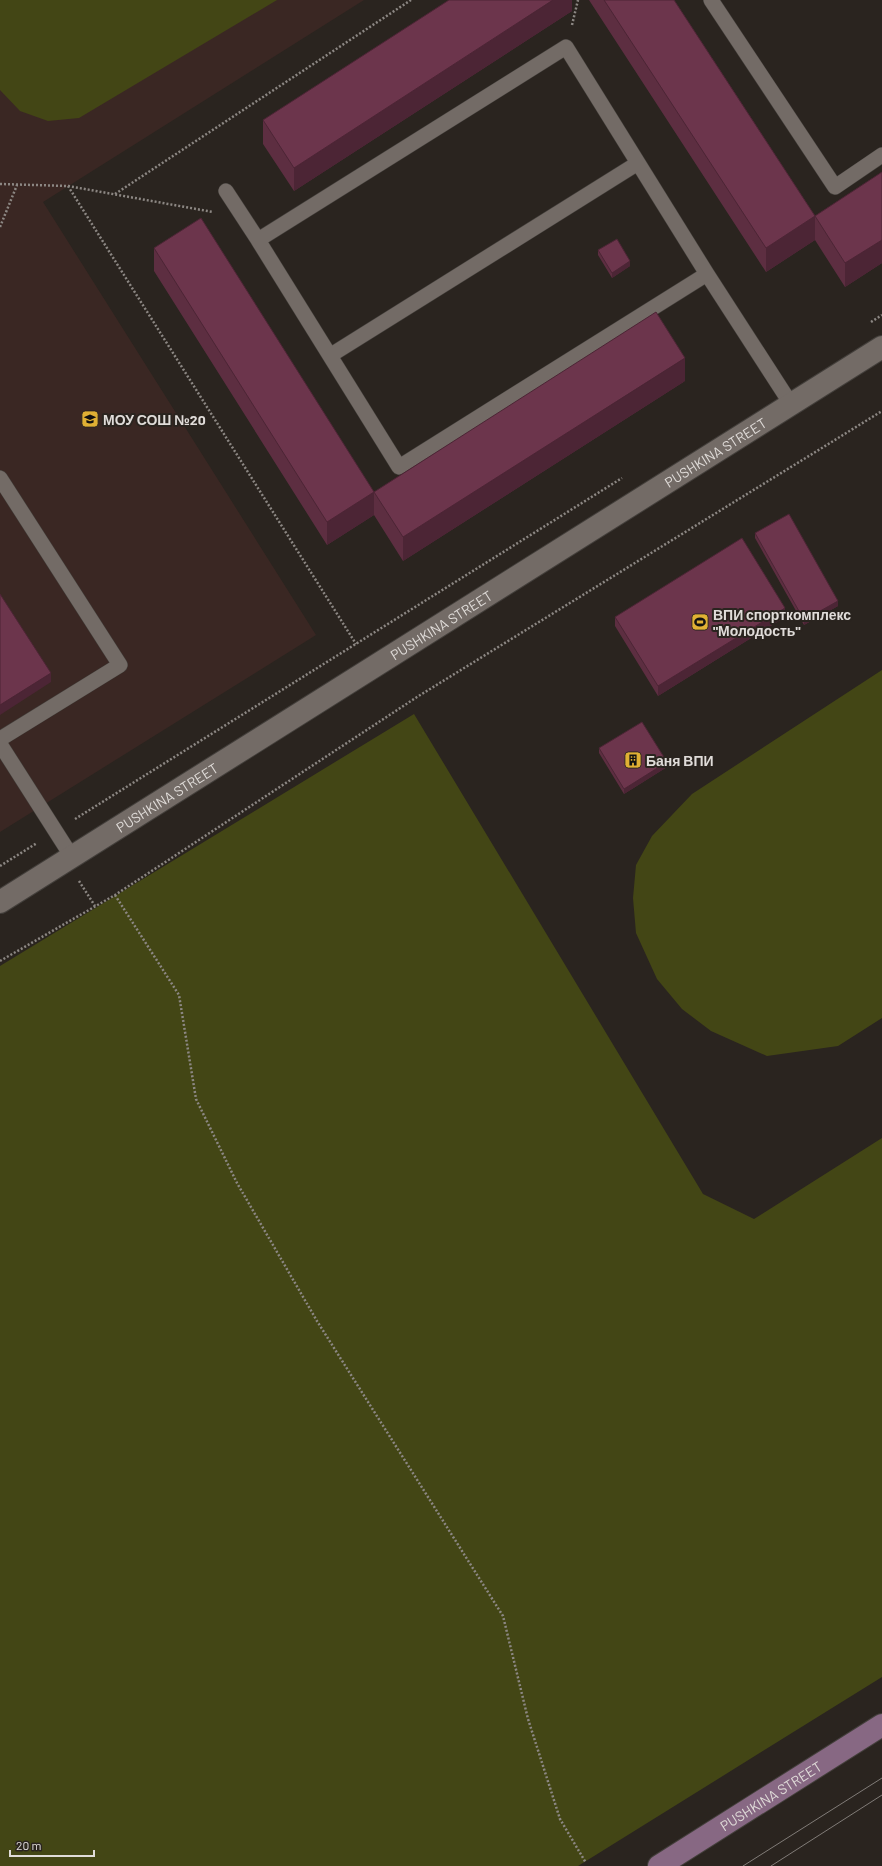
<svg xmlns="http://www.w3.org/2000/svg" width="882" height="1866" viewBox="0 0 882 1866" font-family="Barlow,sans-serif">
<rect width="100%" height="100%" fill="#2a241f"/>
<path fill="#3a2723" d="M0,0h364l-321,202 273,433 -316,197z"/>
<path fill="#434615" d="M0,0h277l-198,118 -31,3 -28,-10 -20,-21z
M882,670v348l-44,28 -71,10 -56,-25 -29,-22 -25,-30 -21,-46 -3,-35 3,-33 16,-29 40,-42z
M414,714l289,480 51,25 128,-81v539l-304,189h-578v-900z"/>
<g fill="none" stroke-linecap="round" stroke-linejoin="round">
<g stroke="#433f3b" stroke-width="16">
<path id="lane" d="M711,0l124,187 47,-32
M226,191l32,49
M707,274l-308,193 -141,-227 308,-193 141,227 84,130
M331,355l307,-192
M0,478l120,187 -120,74
M0,744l72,113"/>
</g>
<g stroke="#433f3b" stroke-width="24">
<g id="street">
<path id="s1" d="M0,902l882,-555"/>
</g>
</g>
<g stroke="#433f3b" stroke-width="24">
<g id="secondary">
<path id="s2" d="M659,1866l223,-141"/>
</g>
</g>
<path stroke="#8c8783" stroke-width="2.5" stroke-dasharray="2 2" stroke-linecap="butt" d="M572,25l6,-25
M0,184l68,2 288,458
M68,186l145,26
M115,194l296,-194
M0,227l17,-42
M871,322l11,-7
M75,819l547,-341
M0,866l37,-23
M79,881l16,25
M115,895l64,100 17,104 41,84 80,138 186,295 25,103 32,100 26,44
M0,961l115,-66 302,-198 465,-286"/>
<use href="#lane" stroke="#736b66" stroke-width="15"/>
<use href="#street" stroke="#736b66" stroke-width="22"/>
<use href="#secondary" stroke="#876883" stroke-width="22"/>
<path stroke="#817c78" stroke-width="1" d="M743,1866l139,-88
M771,1866l111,-71"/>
</g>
<path fill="#5d2e41" d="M572,0v11l-278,180 -31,-47v-24z
M589,0h85l141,216 67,-44v91l-37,24 -30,-47 -49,32z
M154,248l220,244 311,-111 -282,180 -29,-46 -47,30 -173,-274z
M598,250l32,16 -18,12 -14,-23z
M755,533l83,73 -34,19 -49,-87z
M615,617h170l-127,79 -43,-70z
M599,748l68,19 -43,27 -25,-41z"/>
<path fill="#4c2535" d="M553,0h19v11l-278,180v-23z
M815,216v24l-49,32v-24z
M882,240v23l-37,24v-24z
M630,261v5l-18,12v-5z
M685,358v23l-282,180v-24z
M374,492v23l-47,30v-23z
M838,601v5l-34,19v-5z
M785,608v9l-127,79v-10z
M51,673v9l-51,33v-10z
M667,762v5l-43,27v-5z"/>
<path fill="#6c354c" stroke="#4c2535" d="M449,0h104l-259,168 -31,-48z
M604,0h70l141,216 67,-44v68l-37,23 -30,-47 -49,32z
M201,218l173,274 282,-180 29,46 -282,179 -29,-45 -47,30 -173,-274z
M617,239l13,22 -18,12 -14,-23z
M789,514l49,87 -34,19 -49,-87z
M742,538l43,70 -127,78 -43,-69z
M0,594l51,79 -51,32z
M642,722l25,40 -43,27 -25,-41z"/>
<defs>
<g id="school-square" transform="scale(0.9)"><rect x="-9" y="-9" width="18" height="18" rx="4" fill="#e0b034" stroke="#2a241f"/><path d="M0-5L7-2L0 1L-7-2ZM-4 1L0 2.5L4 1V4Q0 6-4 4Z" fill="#111"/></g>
<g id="stadium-square" transform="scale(0.9)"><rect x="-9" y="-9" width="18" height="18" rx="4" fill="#e0b034" stroke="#2a241f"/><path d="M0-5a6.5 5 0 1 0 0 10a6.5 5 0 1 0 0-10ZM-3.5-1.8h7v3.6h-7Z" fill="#111"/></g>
<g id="building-square" transform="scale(0.9)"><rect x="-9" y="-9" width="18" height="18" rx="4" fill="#e0b034" stroke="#2a241f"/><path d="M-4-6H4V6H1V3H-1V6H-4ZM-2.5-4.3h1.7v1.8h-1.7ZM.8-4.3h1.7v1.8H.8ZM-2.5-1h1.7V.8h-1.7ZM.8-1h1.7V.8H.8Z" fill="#111"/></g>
</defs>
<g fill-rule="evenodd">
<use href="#school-square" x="90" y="419"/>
<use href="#stadium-square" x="700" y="622"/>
<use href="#building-square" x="633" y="760"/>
</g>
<g text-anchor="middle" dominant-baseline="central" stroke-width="4" stroke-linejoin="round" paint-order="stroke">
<g font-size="14" font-weight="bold" fill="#e0dcd9" stroke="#2a241f" text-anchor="start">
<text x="103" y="419">МОУ СОШ №20</text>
<text x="713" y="614">ВПИ спорткомплекс<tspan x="713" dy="16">"Молодость"</tspan></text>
<text x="646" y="760">Баня ВПИ</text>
</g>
<g font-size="14" fill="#e0dcd9" stroke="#2a241f">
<text stroke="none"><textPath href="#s1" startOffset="845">PUSHKINA STREET</textPath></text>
<text stroke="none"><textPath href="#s1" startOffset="521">PUSHKINA STREET</textPath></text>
<text stroke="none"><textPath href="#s1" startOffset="197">PUSHKINA STREET</textPath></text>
<text stroke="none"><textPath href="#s2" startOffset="132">PUSHKINA STREET</textPath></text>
</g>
</g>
<path d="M10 1850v6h84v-6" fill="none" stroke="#e0dcd9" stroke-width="2"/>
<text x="16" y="1850" font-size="12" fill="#e0dcd9" stroke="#2a241f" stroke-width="3" paint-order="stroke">20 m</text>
</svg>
